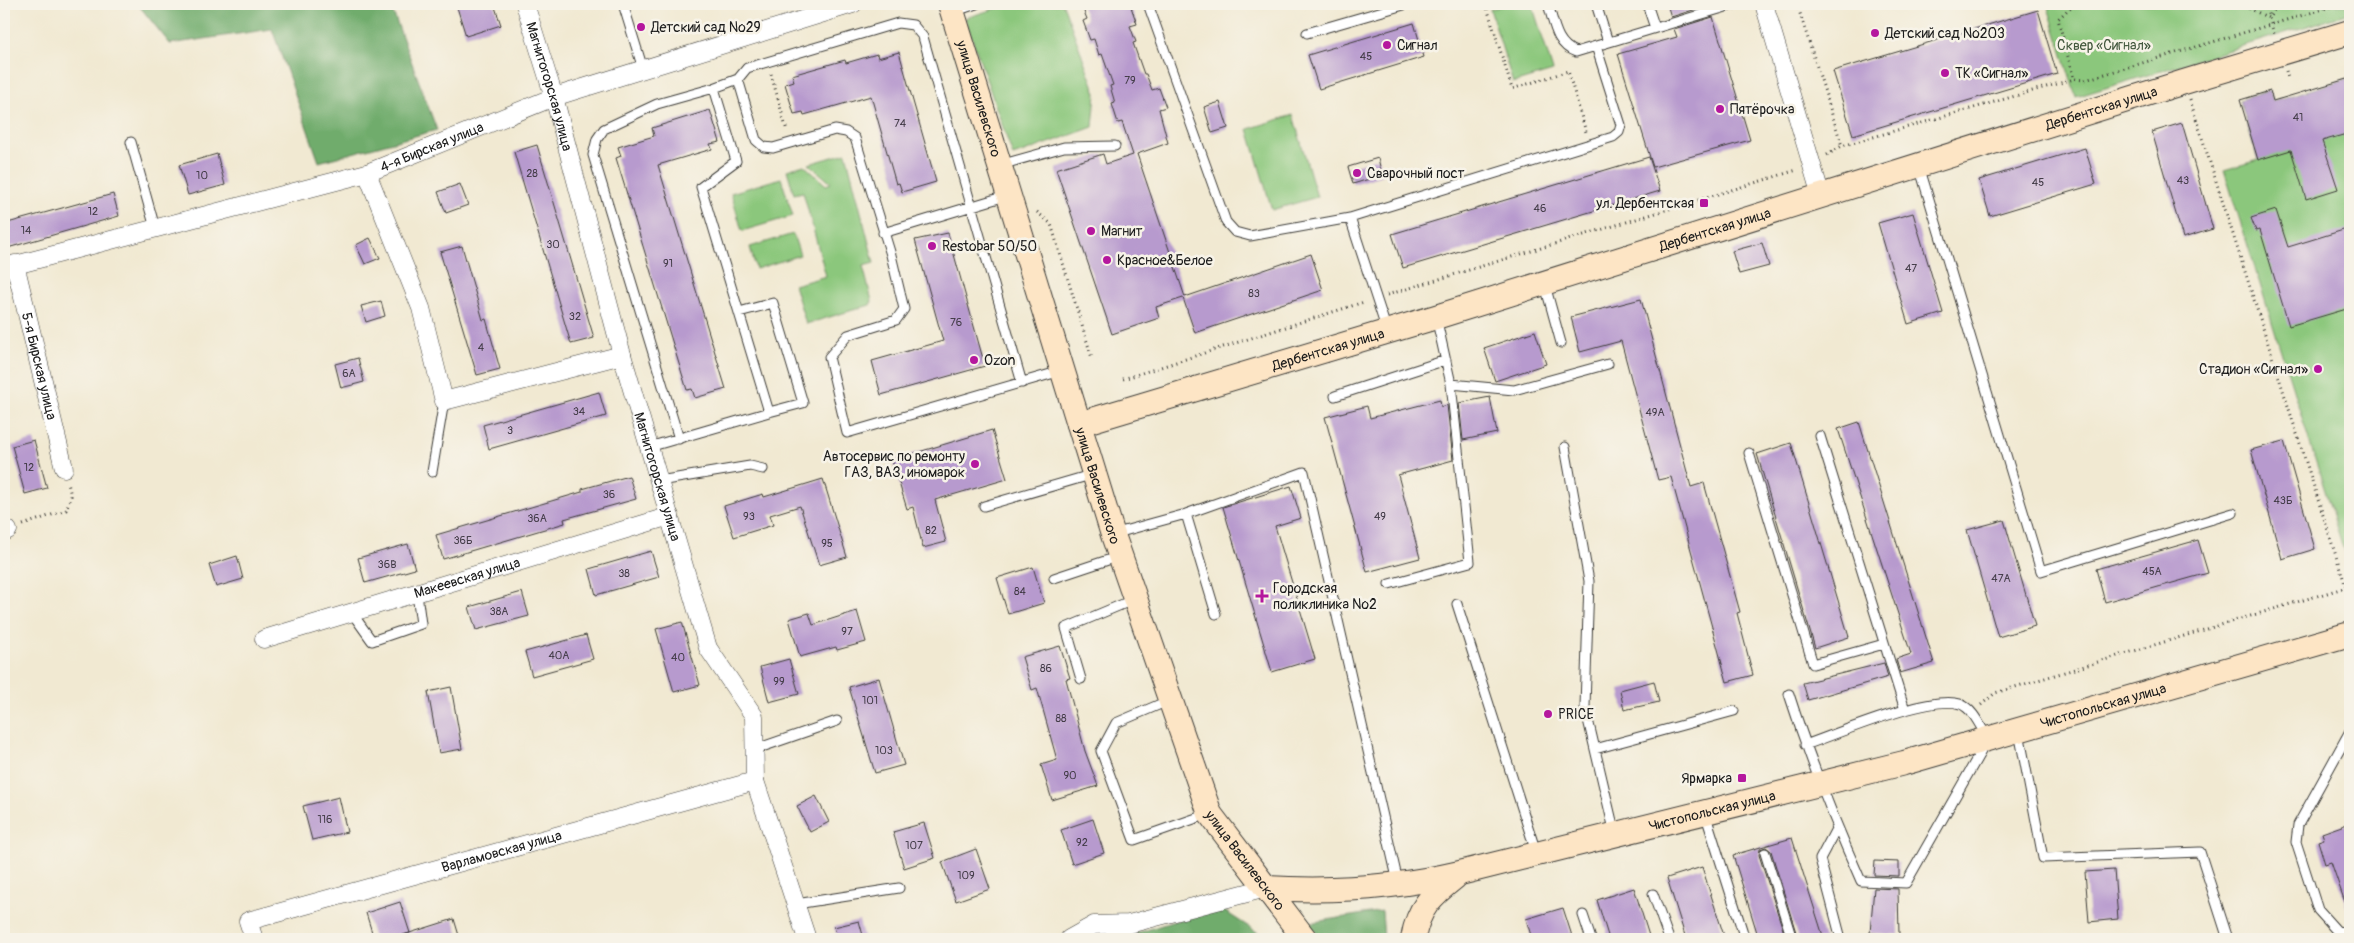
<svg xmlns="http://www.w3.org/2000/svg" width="2354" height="943" viewBox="0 0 2354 943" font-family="Pangolin,sans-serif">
<rect width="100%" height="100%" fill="#f7f3e8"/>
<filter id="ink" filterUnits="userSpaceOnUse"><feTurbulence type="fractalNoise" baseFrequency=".02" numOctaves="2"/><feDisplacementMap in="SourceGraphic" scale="10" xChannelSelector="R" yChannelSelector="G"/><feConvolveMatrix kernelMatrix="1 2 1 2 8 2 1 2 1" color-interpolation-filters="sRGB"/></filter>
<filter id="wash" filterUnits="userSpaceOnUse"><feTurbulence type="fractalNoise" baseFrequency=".0096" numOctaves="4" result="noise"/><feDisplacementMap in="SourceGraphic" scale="20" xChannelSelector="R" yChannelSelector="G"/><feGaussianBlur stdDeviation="1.12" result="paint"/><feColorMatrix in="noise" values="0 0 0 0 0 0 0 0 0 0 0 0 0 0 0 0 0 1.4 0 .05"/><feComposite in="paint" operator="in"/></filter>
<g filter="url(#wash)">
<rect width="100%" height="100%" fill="#f1e9d2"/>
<path fill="#8bc77c" stroke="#54724c" d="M1010,4h53l33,89 -3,34 -80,29 -48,-138z
M1509,4h23l21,67 -40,12 -23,-74z
M2047,4h303v9l-274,84z
M2350,78v489h-1l-125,-397 34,-10 -18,-60 30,-9 3,10z
M1293,115l24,82 -45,13 -24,-81z
M846,153l28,110 -11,3 9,35 -2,4 -64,19 -12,-39 32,-9 -23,-84 -9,2 -7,-24 17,-5 22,20 5,-2 -22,-19z
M781,178l12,38 -51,15 -11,-38z
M793,234l7,21 -44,14 -6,-22z"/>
<path fill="#70ac6c" stroke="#466444" d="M142,4h248l47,126 -118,32 -47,-133 -102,15 -30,-37z
M1218,907l50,32h-124l-10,-5z
M1382,911l2,28h-63l-13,-16z"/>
<g id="blocks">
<path fill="#b79ace" d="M456,4h38l7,21 -35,11z
M1081,4h49l7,20 -7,2 6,16 -3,1 11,31h2l6,16 7,-2 7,19 -7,2 9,34 -31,11 48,143 126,-43 12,36 -128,43 -12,-35 -27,9 3,11 -47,16 -56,-165 47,-15 3,10 27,-9 -11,-33 -4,1 -6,-19 3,-1 -5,-17 3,-1 -11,-31 -3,1 -5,-16 -4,1 -7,-19 4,-2z
M1667,4h42v1l-38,12z
M2038,10l19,64 -204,61 -20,-64z
M1713,17l37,123 -97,27 -35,-113 59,-17 -3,-8z
M1414,23l10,34 -105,32 -11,-34z
M899,52l37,130 -34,10 -3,-9 -3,1 -25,-88 -67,19 -1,-3 -9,2 -9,-30 9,-3 -2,-6 53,-15 1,3 31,-9 1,4z
M2350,78v55l-28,8 16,48 -32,10 -15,-49 -33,10 -18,-60 30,-9 3,10z
M1220,102l8,26 -16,5 -8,-26z
M710,110l10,32 -10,2 2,5 -54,16 68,224 -31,9 -3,-9 -5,1 -71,-232 5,-2 -3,-9 36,-11 -2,-8z
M2182,123l31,106 -30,9 -31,-106z
M537,145l57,193 -23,6 -57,-192z
M2085,148l11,36 -106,32 -11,-36z
M217,154l8,31 -37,10 -9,-30z
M1649,157l11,34 -257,77 -11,-34z
M1378,158l4,17 -29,9 -5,-17z
M460,184l8,21 -22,8 -8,-21z
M113,194l6,22 -115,33v-25z
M2276,210l12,37 62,-19v80l-61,18 -29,-96 -4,1 -5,-13z
M1913,213l30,100 -35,11 -30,-101z
M948,233l37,133 -104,29 -9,-34 71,-20 -28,-101z
M370,238l10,20 -15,6 -9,-19z
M1762,243l7,23 -30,8 -7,-23z
M462,246l21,74 3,-1 14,50 -23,6 -37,-123z
M1641,299l50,188 13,-4 36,129 -3,1 16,62 -26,7 -56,-205 -13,3 -37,-139 -41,11 -9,-35z
M381,301l4,15 -19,6 -5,-16z
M1535,331l11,33 -51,17 -11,-33z
M358,358l6,24 -23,6 -6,-24z
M599,392l7,24 -117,33 -6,-24z
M1490,397l7,36 -34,7 -4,-37z
M1440,400l1,7 6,-2 6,55 -55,15 22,83 -53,14 -42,-155 42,-11 3,12z
M1859,422l75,241 -34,10 -4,-14 15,-5 -73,-225z
M992,430l15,49 -72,21 11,42 -23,6 -10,-41 -6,2 -15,-49z
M34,440l13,48 -22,6 -13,-48z
M2284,441l31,108 -33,10 -31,-109z
M1791,443l58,194 -34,11 -58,-194z
M629,476l7,23 -72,20 1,4 -122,36 -7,-24 146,-43v-3z
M823,479l24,78 -28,8 -19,-59 -30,9 3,10 -39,12 -10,-31 39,-12 1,3z
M1291,486l10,32 -26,8 40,133 -43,13 -49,-165z
M2004,520l31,106 -37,11 -31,-107z
M2198,540l10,33 -103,29 -9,-33z
M408,544l7,25 -50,14 -7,-25z
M651,551l8,26 -63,18 -7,-26z
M237,556l6,23 -27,8 -7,-22z
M1033,567l11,36 -36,11 -11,-36z
M522,592l7,24 -53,14 -7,-23z
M857,611l9,31 -29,8 -1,-3 -36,10 -11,-38 20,-6 4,12z
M682,622l18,63 -26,7 -18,-63z
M586,635l7,24 -61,17 -7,-24z
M1060,646l10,32 -4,1 19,72 13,35 -46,14 -11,-35 16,-5 -20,-72 -5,2 -10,-33z
M789,659l10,35 -30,8 -9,-35z
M1884,663l4,14 -80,23 -5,-17z
M879,678l25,87 -29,8 -26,-86z
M1654,681l5,21 -35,8 -4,-20z
M451,687l11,62 -23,4 -11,-61z
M816,796l13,26 -19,10 -13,-26z
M339,797l8,35 -35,8 -9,-34z
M1093,819l11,34 -32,11 -11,-34z
M924,823l11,35 -31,10 -11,-36z
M2350,823v88h-2l-17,-49 -6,2 -7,-23 6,-2 -2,-6z
M1792,838l32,101h-26l-27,-88 -5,-4 -6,2 -1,6 27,84h-27l-26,-84z
M976,849l14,40 -34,12 -14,-39z
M1875,861l24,1v14l-25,-1z
M1702,867l23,72h-39l-19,-61z
M2114,870l4,49 -29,3 -4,-50z
M1634,888l16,51h-41l-12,-39z
M1874,888l24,1 1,46 -29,-2z
M400,902l10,31 -20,6h-16l-8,-26z
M1563,908l10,31h-41l-6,-20z
M454,919l6,20h-59l-1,-3z
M859,921l5,18h-26l-4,-12z"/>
</g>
</g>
<g filter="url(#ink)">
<use href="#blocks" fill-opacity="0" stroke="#3c3b37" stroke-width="1"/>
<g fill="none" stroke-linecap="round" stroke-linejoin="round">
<g stroke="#3c3b37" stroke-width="11">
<path id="lane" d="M623,4l20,65
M1148,4l78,218 9,10 15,4 100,-18 263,-81 6,-5 2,-7 -25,-79
M1548,4c6,19 8,41 28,48l160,-48
M1596,4l12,38
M1647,4l8,24
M953,12l23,-8
M1307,33l100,-29
M738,79l18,61 8,7 9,1 62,-18 11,2 9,6 36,117 13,54 -8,11 -48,15 -19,22 18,76 214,-62
M131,142l24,86
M1000,165l64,-18 51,-1
M1919,166l122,405 192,-58
M1350,218l37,113
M883,233l126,-38
M1545,285l16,58
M739,312l34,-9 30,100 -34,9
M1451,384l63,6 94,-26
M1335,396l111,-36
M1820,436l85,274
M679,439l-86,-284 4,-16 7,-10 53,-25 57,-16
M649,447l120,-35 -68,-225 35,-26 -22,-73 24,-9 9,-11 151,-45 15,2 10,12 99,346
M1565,447l24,134 -4,126 30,127
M1749,453l64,211 71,-20
M432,472l12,-71
M659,481l91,-15 13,3
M984,506l110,-32
M1186,514l30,100
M1113,534l73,-20 118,-42 94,410
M1054,578l66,-22
M1389,584l81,-22 -19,-178 -15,-67
M1457,604l79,248
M352,613l20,28 49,-17 -4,-30
M1081,679l-15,-51 69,-29
M1789,694c21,66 44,124 72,187l45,2 82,-144c-7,-11 -15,-31 -28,-35 -30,-10 -123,30 -155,41
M1170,700l-54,23 -15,28 33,89 74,-26
M2350,731l-52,94 -2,17 22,68 18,20 14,4
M2019,732l24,126 157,-6 28,87
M756,749l81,-28
M1595,749l139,-38
M1705,813l40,126
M1837,827l-17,32 21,80
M1765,853l27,86
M1653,894l16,45
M796,904l103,-16
M1583,915l8,24"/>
</g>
<g stroke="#3c3b37" stroke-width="19">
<g id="street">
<path id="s1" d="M525,4l29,93 68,258 86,293 46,68 1,65 52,158"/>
<path d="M1764,4l57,192"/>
<path d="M367,173l54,135 23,93 178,-46"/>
<path id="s2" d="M15,264l49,204"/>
<path id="s3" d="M4,268l363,-95 187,-76 299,-93"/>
<path d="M4,532l4,-2"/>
<path id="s4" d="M264,639l406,-123"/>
<path id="s5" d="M254,939l-6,-18 507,-140"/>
<path d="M1069,939l25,-14 35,-1 137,-36"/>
</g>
</g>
<g stroke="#3c3b37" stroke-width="26">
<g id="secondary">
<path id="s6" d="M950,4l163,531 97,279 95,125"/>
<path id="s7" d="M1079,424l357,-107 748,-235 166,-50"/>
<path id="s8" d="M1266,888c66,4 130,0 194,-15l444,-110 446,-129"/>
<path d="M1413,939c5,-31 18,-43 42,-62"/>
</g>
</g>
<path stroke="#3c3b37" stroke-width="3" stroke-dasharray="1 4" stroke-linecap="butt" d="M1486,4l26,85 56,-18 18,61
M1797,4l45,142
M2074,4l-16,15 16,60
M2240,4l29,14 9,-14
M2265,4l9,30
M2286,71l2,7
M771,74l16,57
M2190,100l156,487
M1827,155l15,-9 232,-67 11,1 255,-76
M1037,212l14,12 41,134
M1387,295l410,-125
M1123,379l241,-77
M23,525l43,-15 5,-14 -3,-13
M1981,705l14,-12 355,-107"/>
<use href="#lane" stroke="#fff" stroke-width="9"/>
<use href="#street" stroke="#fff" stroke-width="18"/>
<use href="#secondary" stroke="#fde5c5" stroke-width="24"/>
</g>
</g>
<g fill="#b5179e" stroke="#f7f3e8" stroke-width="2">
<circle cx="641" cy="27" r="5"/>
<circle cx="1875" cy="33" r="5"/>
<circle cx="1387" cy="45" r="5"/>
<circle cx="1945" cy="73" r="5"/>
<circle cx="1720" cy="109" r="5"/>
<circle cx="1357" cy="173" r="5"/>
<rect x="1699" y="198" width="10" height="10" rx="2.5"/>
<circle cx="1091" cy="231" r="5"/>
<circle cx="932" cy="246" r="5"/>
<circle cx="1107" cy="260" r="5"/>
<circle cx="974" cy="360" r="5"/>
<circle cx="2318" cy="369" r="5"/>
<circle cx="975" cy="464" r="5"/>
<path d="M1259.5 588.5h5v5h5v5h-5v5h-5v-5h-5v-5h5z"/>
<circle cx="1548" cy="714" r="5"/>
<rect x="1737" y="773" width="10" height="10" rx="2.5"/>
</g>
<g text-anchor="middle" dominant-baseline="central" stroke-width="5" stroke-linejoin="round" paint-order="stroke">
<g font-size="11" fill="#433c48">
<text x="1366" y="56">45</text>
<text x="1130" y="80">79</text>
<text x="2298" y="117">41</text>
<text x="900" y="123">74</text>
<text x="532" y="173">28</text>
<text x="202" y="175">10</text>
<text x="2183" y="180">43</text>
<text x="2038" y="182">45</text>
<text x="1540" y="208">46</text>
<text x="93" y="211">12</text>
<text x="26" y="230">14</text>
<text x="553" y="244">30</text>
<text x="668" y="263">91</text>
<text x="1911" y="268">47</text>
<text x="1254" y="293">83</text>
<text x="575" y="316">32</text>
<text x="956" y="322">76</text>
<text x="481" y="347">4</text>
<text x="349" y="373">6А</text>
<text x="579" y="411">34</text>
<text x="1655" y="412">49А</text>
<text x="510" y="430">3</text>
<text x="29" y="467">12</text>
<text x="609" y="494">36</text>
<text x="2283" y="500">43Б</text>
<text x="749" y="516">93</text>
<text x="1380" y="516">49</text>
<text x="537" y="518">36А</text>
<text x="931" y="530">82</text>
<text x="463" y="540">36Б</text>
<text x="827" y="543">95</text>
<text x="387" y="564">36В</text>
<text x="2152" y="571">45А</text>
<text x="624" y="573">38</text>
<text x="2001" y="578">47А</text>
<text x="1020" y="591">84</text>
<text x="499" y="611">38А</text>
<text x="847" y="631">97</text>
<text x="559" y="655">40А</text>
<text x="678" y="657">40</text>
<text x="1046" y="668">86</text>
<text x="779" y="681">99</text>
<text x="870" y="700">101</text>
<text x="1061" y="718">88</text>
<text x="884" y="750">103</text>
<text x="1070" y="775">90</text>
<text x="325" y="819">116</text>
<text x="1082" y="842">92</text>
<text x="914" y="845">107</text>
<text x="966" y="875">109</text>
</g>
<g font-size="14" fill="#1c1c1c" stroke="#f7f3e8" text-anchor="start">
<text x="651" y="27">Детский сад №29</text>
<text x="1885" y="33">Детский сад №203</text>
<text x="1397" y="45">Сигнал</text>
<text x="1955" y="73">ТК «Сигнал»</text>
<text x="1730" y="109">Пятёрочка</text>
<text x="1367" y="173">Сварочный пост</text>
<text x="1694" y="203" text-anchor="end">ул. Дербентская</text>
<text x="1101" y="231">Магнит</text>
<text x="942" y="246">Restobar 50/50</text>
<text x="1117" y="260">Красное&amp;Белое</text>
<text x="984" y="360">Ozon</text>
<text x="2308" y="369" text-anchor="end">Стадион «Сигнал»</text>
<text x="965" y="456" text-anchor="end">Автосервис по ремонту<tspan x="965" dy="16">ГАЗ, ВАЗ, иномарок</tspan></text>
<text x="1273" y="588">Городская<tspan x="1273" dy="16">поликлиника №2</tspan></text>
<text x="1558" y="714">PRICE</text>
<text x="1732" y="778" text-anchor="end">Ярмарка</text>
</g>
<g font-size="14" fill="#43583e" stroke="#f7f3e8">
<text x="2104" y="45">Сквер «Сигнал»</text>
</g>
<g font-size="14" fill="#1c1c1c" stroke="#f7f3e8">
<text stroke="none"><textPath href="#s1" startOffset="86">Магнитогорская улица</textPath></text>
<text stroke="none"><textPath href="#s6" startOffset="99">улица Василевского</textPath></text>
<text stroke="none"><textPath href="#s7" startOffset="1070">Дербентская улица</textPath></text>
<text stroke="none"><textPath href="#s3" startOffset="445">4-я Бирская улица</textPath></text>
<text stroke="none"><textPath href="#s7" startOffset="665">Дербентская улица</textPath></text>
<text stroke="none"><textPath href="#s7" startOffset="260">Дербентская улица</textPath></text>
<text stroke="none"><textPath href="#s2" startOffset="105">5-я Бирская улица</textPath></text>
<text stroke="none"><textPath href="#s1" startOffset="491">Магнитогорская улица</textPath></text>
<text stroke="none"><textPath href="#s6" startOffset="504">улица Василевского</textPath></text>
<text stroke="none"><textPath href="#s4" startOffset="212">Макеевская улица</textPath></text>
<text stroke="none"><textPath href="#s8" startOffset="860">Чистопольская улица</textPath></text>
<text stroke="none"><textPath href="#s8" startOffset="455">Чистопольская улица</textPath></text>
<text stroke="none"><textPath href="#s5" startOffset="282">Варламовская улица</textPath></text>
<text stroke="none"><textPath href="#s6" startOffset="909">улица Василевского</textPath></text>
</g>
</g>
<rect width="2354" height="943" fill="none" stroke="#f7f3e8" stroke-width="20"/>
</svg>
